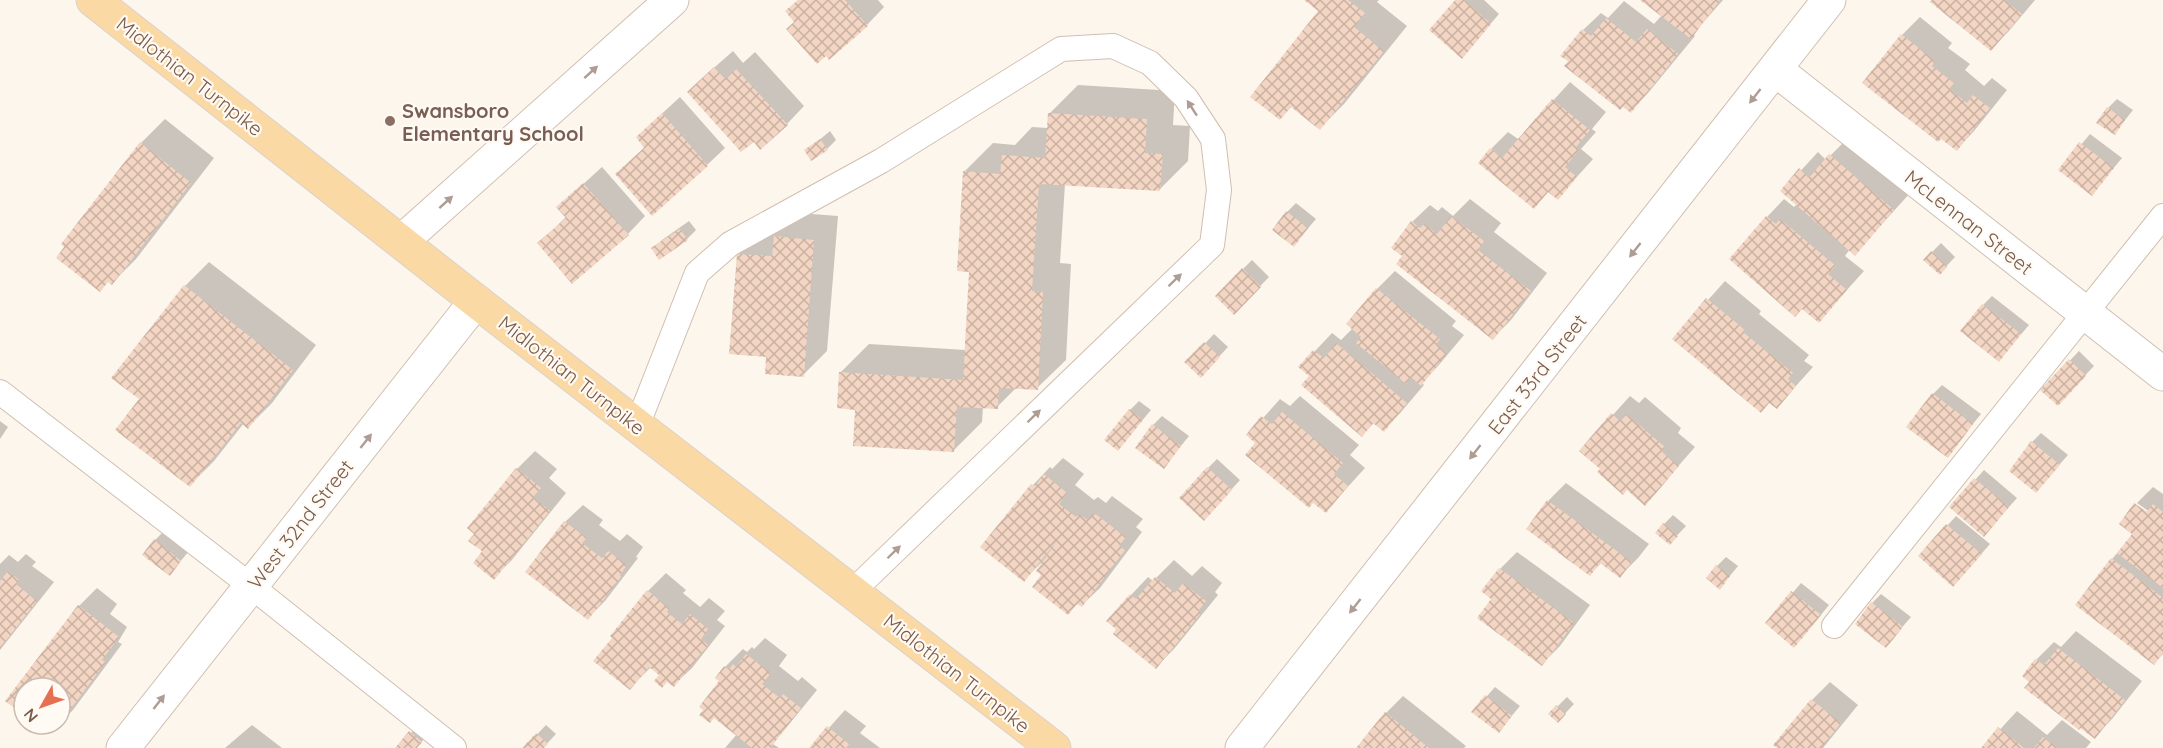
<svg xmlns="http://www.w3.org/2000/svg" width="2163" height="748" viewBox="0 0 2163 748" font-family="Quicksand,sans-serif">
<defs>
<pattern id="building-cross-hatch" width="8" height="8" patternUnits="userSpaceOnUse" patternTransform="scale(1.5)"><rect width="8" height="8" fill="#f3d5c3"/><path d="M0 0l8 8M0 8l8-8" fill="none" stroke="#cab0a1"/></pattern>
</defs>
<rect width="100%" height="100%" fill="#fdf6ec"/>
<path fill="#0003" d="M798,0h80l6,7 -17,18 -41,29 -30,-33z
M1306,0h73l-2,2 30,24 -63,78 -24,24 -28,-22 -12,12 40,-107z
M1457,0h27l15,14 -28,33z
M1643,0h80l-30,34 2,2 -47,57 -17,18 -48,-81 18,-17 7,5 16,-17 30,23 8,-9z
M1933,0h102l-27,32 -17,17z
M1920,17l32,26 -4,5 22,16 -5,6 19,16 8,-8 15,12 -33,41 -17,18 -55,-114z
M733,51l10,12 12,-11 49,54 -17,18 -80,-50z
M1570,82l36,30 -14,17 4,3 -15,17 12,10 -35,39 -9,-7 -15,16 -43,-58 17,-17 10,7z
M1078,85l97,6 -2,34 17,1 -2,35 -28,28 -95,-5 -5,79 11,1 -5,96 -29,28 -20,-1 -20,20 -14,-1 -1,16 -29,29 -96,-43 -17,-35 29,-29 97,6 5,-79 -7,-99 29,-29 22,2 17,-18 16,1 1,-14z
M680,97l45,51 -18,17 -90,9 28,-27 10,-27z
M2117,99l16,11 -19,24 -6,-26z
M165,119l49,39 -78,101 -24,24 29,-140z
M830,131l6,9 -9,9 -21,2z
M2090,134l32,24 -30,36 -32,-24z
M1848,138l63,54 -56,62 -5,-5 -5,7 19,15 -45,50 -52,-104 17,-18 10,8 3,-3 -15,-13 36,-39 8,8z
M602,167l43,49 -17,18 -89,9 27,-26 -8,-10z
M1470,199l31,24 -7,9 53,41 -36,47 -18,18 -89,-82 8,-34 18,-17 8,6 4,-4 11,9z
M1296,203l20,16 -22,26 -7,-33z
M799,213l39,3 -11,135 -24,24 -36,-20 -28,-101 24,-24 17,1z
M689,221l7,9 -9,9 -34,10 9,-9z
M1941,243l14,14 -15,16 -8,-21z
M1252,260l17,17 -35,36 9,-44z
M209,262l107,83 -44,58 -24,24 -4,-4 -30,38 -24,24 -49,-86 -28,-21 72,-92z
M1395,271l61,50 -4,5 12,9 -26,31 -16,17 2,2 -23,27 -17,18 -9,-8 -13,13 -51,-59 -11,-9 32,-34 9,7 12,-12 -4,-4 28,-35z
M1725,281l36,30 -2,3 50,41 -5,6 9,6 -36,40 -103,-69z
M1992,296l37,29 -22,26 -24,-46z
M1214,334l14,13 -27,29 -14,-14z
M2079,351l15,15 -36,38 -16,-14z
M1942,385l39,29 -34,42 -14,-62z
M1300,396l59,49 -9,10 15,13 -39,43 -78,-76 32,-36 10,7z
M1630,396l9,7 6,-6 36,31 -3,5 17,14 -50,57 -64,-54z
M1139,401l12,9 -33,39 12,-39z
M1162,416l27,20 -25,31 -11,-42z
M0,421l8,6 -8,12z
M2041,433l27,22 -32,36 -4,-49z
M535,451l22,18 -8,9 17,15 -55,68 -18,17 -17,-44 -7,-6 48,-59z
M1063,458l21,16 -9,11 19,15 4,-3 8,6 6,-7 31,23 -7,8 6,5 -42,56 -18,17 -4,-2 -10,10 -25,-39 -2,-11 -17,17 -41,-33 50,-62 17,-18 2,2z
M1217,459l23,21 -27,30 -5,-42z
M1984,470l33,28 -33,37 -33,-28z
M1566,483l83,61 -11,14 -18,18 -18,-14 -12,12 -62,-45 20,-28z
M2153,487l10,7v160l-9,9 -42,-104 22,-25 5,-26 15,7 -17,-12z
M583,505l20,15 -4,5 21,16 7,-7 16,13 -7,10 2,1 -33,43 -17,17 -23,-96z
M1673,515l13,11 -16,17 -6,-19z
M1956,516l34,28 -28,32 -42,-20z
M164,531l25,20 -19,23 -15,-34z
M1517,552l73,53 -30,41 -18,18 -49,-66 7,-29z
M26,554l10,8 -4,4 22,16 -54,68v-86l9,-9 9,7z
M1726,557l12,9 -18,22 -3,-22z
M1174,560l18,16 10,-10 20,17 -7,9 3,3 -44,54 -18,18 -25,-72 17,-18 5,4z
M666,573l20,17 -3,3 17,14 9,-9 16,13 -8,9 8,6 -33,42 -18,17 -23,-18 -21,21 -16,-51 -2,-1 36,-45z
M1801,583l28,22 -26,32 -36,-14z
M97,588l20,16 -7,10 17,13 -9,15 4,2 -49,66 -13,13v-35h-36v21l-16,-9 71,-94z
M1881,594l30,23 -25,29 -14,-43z
M2076,631l66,50 -30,38 -17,18 -64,-55 5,-22 18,-18 7,5z
M765,638l22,17 -8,11 19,15 4,-4 15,13 -44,54 6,4h-54l12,-14 -15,-53 3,-14 18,-18 4,3 5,-5 2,2z
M1830,682l28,23 -35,43h-44l33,-48z
M1495,687l25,19 -21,25 -26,-19z
M1403,696l63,50 -2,2h-106l28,-35z
M1567,697l7,7 -16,17 -8,-7z
M845,710l21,16 -6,7 20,15h-69z
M2017,711l30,24 15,-15 29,22 -5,6h-103z
M420,723l10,9 -14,16h-19z
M252,725l30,23h-57z
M546,725l10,9 -13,14h-19z"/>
<path fill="url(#building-cross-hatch)" d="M798,0h47l23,26 -39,34 -3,-4 -9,8 -31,-35 8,-7 -9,-11z
M1304,0h44l17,13 -11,14 30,24 -64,79 -29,-23 -11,13 -30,-23 68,-86z
M1455,0h9l27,24 -29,35 -33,-29z
M1640,0h80l-29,39z
M1932,0h72l18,14 -31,37 -61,-49z
M1606,18l30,24 11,-13 31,25 -47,59 -8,-6 -3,3 -56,-44 4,-5 -8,-5 22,-27 9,7z
M1901,34l34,27 -3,5 22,17 -5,6 18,14 6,-8 17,13 -33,43 -16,-12 -3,3 -76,-59z
M714,67l11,12 11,-10 52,56 -28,25 -6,-8 -13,10 -54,-60z
M1552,99l38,31 -14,17 3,3 -14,17 12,10 -19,23 -10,-8 -14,17 -56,-46 12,-15 12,10z
M2107,107l18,13 -10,15 -19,-12z
M662,113l46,53 -56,50 -37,-42 29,-26 -8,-11z
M1048,113l99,6 -2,34 18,1 -3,37 -121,-7 -7,107 11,1 -5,98 -39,-2 -1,21 -41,-2 -3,45 -101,-6 2,-36 -18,-2 2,-36 124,8 6,-108 -12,-1 6,-100 37,3 2,-19 43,3z
M820,139l8,11 -17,11 -7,-11z
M140,142l51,41 -79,102 -4,-3 -8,10 -44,-34 8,-11 -3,-3z
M2079,142l35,26 -22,28 -34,-26z
M1829,154l65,56 -39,46 -75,-65 19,-23 10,10z
M583,183l46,52 -57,49 -35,-41 29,-25 -10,-11z
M1286,211l22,17 -14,19 -22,-17z
M1451,216l33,25 -6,9 53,41 -38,49 -97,-76 6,-8 -11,-8 20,-27 9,7 4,-4 13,10z
M1766,216l10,8 4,-5 56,47 -8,8 19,16 -28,33 -17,-14 -7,8 -66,-58z
M680,229l8,11 -29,20 -8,-12z
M774,236l40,4 -10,137 -39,-3 1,-17 -37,-3 8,-100 35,2z
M1931,251l16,16 -7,8 -17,-15z
M1242,268l19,19 -27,28 -19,-19z
M184,285l109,85 -45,59 -7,-6 -51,64 -75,-57 24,-31 -28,-21z
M1376,288l64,51 -4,5 11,9 -26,33 -10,-9 -5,7 -50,-41 5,-6 -15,-13z
M1706,298l38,31 -1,3 50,41 -5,6 8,7 -19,23 -8,-6 -8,10 -89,-74z
M1982,304l39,30 -22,28 -39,-31z
M1204,342l16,15 -19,21 -17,-16z
M1336,343l71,60 -23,29 -11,-9 -11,14 -61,-52 8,-9 -11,-9 15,-17 11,8z
M2069,359l17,17 -28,30 -18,-16z
M1932,393l41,31 -25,34 -42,-31z
M1129,409l14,11 -25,31 -14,-11z
M1282,412l61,51 -9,11 14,12 -22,27 -13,-10 -4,5 -64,-53 10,-12 -9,-8 15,-19 11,8z
M1611,413l10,8 5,-7 39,33 -4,4 18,15 -34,40 -18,-16 -4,5 -26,-23 3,-3 -21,-18z
M1152,424l29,22 -17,23 -29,-21z
M2031,441l29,24 -24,28 -27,-22z
M1207,467l25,23 -28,31 -25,-23z
M516,468l25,20 -8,9 17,14 -56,69 -21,-17 9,-12 -14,-10 6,-7 -7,-6z
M1044,474l23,19 -8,11 17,13 3,-3 8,6 7,-7 32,24 -7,9 6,4 -43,57 -5,-3 -9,11 -36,-28 9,-12 -5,-4 23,-33 -35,44 -44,-35 51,-63 4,2z
M1974,478l35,29 -25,30 -35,-30z
M1547,500l85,62 -12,16 -20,-15 -10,13 -64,-47z
M2134,503l13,9 6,-8 10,8v76l-46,-35 15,-19 -13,-10z
M564,521l23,17 -5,5 20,15 6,-7 19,14 -7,10 1,2 -33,43 -63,-48z
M1663,523l15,13 -8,9 -15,-12z
M1946,524l36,30 -29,33 -35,-31z
M154,539l27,22 -11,15 -28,-21z
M2111,558l52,40v55l-9,12 -79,-60z
M1716,565l14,11 -10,14 -14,-12z
M1499,568l75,55 -32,43 -65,-48 14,-19 -10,-8z
M8,571l11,9 -3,4 21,17 -37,47v-67z
M1155,577l20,16 8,-10 23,18 -8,10 3,2 -45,56 -43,-35 3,-5 -10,-8 24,-27 6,5z
M647,590l22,18 -2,4 15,12 8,-10 18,15 -7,10 7,6 -34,42 -7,-5 -5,6 -8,-7 5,-6 -10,-8 -19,23 -37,-29 19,-23 -2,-2z
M1791,591l30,24 -27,33 -29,-25z
M1871,602l32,25 -17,21 -31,-24z
M78,605l41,32 -17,23 4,2 -46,61v-35h-36v23l-2,2 -17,-12z
M2058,648l67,52 -30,39 -15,-11 -1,2 -55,-42 5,-6 -7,-6 13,-17 9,6z
M746,654l25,19 -9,11 18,14 3,-4 18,14 -31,40h-18l-38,-30 -4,5 -11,-8 4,-5 -4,-3 20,-26 -4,-3 9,-12 5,4 4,-6 3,3z
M1485,695l27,21 -13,17 -28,-21z
M1811,699l30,24 -20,25h-44l-4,-3z
M1556,705l10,9 -8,9 -10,-9z
M1385,712l44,36h-73z
M827,726l22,18 -3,4h-37z
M1998,727l26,21h-43z
M409,731l13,11 -5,6h-22z
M536,733l12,11 -4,4h-22z
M2043,737l15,11h-24z"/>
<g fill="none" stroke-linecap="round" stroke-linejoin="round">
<g stroke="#d1beb0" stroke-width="26">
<path id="lane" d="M0,392l251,194 203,162
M637,426l60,-153 33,-29 151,-83 180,-112 52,-3 37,17 36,35 27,41 6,51 -7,55 -360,347
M1834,626l329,-410"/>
</g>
<g stroke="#d1beb0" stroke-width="35">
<path id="street" d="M1776,70l387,304
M402,241l270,-241
M123,748l353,-447
M1242,748l587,-748"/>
</g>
<g stroke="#dad1cd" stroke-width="35">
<path id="primary" d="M93,0l383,301 578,447"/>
</g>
<use href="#lane" stroke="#fff" stroke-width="24"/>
<use href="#street" stroke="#fff" stroke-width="33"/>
<use href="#primary" stroke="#fbd9a5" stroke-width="33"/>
</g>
<defs><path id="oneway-solid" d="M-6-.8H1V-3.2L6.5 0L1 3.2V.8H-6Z" transform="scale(1.5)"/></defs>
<g fill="#af9d94">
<use href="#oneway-solid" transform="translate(591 72) rotate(-42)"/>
<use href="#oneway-solid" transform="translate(1755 96) rotate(128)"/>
<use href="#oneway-solid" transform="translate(1192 108) rotate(-123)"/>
<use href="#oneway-solid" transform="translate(446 202) rotate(-42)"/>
<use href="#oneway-solid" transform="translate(1635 250) rotate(128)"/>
<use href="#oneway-solid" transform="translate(1175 280) rotate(-44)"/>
<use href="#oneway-solid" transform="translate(1034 416) rotate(-44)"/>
<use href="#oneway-solid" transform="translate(366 441) rotate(-52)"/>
<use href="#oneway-solid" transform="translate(1475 452) rotate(128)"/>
<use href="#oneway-solid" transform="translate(894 552) rotate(-44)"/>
<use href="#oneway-solid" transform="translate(1355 606) rotate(128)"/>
<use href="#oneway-solid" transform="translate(159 702) rotate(-52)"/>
</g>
<circle fill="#8d6e63" stroke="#fffaf3" stroke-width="2" cx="390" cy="121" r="6"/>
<g text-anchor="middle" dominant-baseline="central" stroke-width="4.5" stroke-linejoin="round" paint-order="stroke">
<g font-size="20" fill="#7a5c4d" stroke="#fffaf3">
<text transform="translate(190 76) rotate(38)">Midlothian Turnpike</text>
<text transform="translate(1969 222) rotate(38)">McLennan Street</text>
<text transform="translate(1537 374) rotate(-52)">East 33rd Street</text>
<text transform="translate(572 375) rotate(38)">Midlothian Turnpike</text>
<text transform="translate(300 524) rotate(-52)">West 32nd Street</text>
<text transform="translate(957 673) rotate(38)">Midlothian Turnpike</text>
</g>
<g font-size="20" font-weight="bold" fill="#785e54" stroke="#fffaf3" text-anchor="start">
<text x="402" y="110">Swansboro<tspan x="402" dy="23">Elementary School</tspan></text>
</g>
</g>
<g transform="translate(42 706) rotate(230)"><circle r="28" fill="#fffaf3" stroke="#cabbb1" stroke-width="1.5"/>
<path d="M0-4.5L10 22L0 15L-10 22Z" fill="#e76f51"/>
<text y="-9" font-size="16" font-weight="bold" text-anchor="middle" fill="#7a5c4d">N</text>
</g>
</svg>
